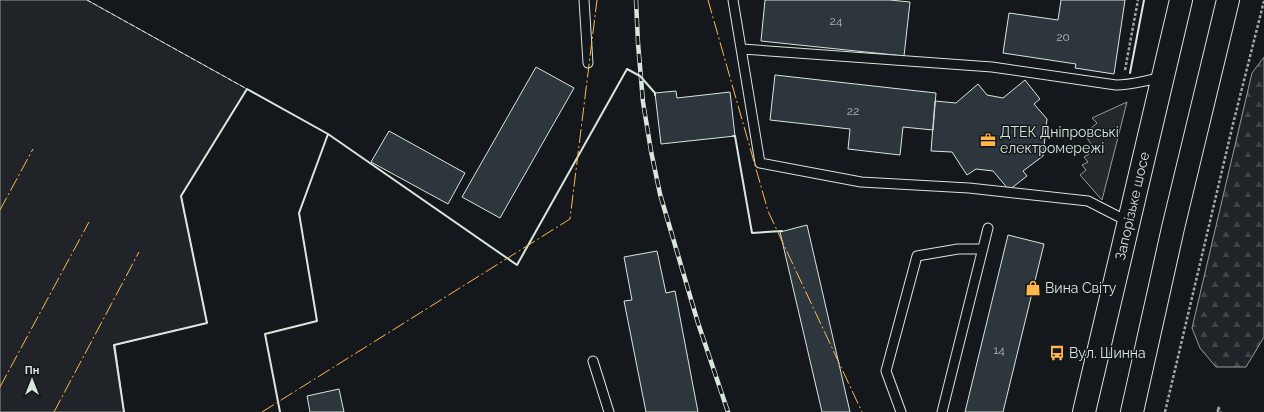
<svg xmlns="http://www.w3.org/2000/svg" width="1264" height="412" viewBox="0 0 1264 412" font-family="Raleway,sans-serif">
<defs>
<pattern id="forest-firs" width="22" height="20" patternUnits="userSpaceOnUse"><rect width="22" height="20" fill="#202428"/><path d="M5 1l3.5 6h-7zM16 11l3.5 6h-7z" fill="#404447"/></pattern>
</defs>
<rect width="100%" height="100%" fill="#14181c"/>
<path fill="#202428" stroke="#939e99" d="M0,0h87l160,89 -66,107 26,127 -92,22 9,67h-124z"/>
<path fill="url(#forest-firs)" stroke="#939e99" d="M1264,57v280l-18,30h-30l-16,-19 -8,-20 60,-255z"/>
<path fill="#24282b" stroke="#939e99" d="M1127,102l-25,98 -22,-25 6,-5 -4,-5 6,-3 -4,-5 5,-3 -4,-5 6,-5 -4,-6 7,-5 -4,-4 7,-6 -5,-5z"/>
<path fill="#2c363c" stroke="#d8e6dc" d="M765,0h125l20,2 -6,54 -143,-15z
M1061,0h64l-11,74 -39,-6 1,-4 -73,-11 6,-40 49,7z
M536,67l38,21 -74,130 -38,-21z
M775,75l161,18 -3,37 -30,-3 -3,28 -52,-6 2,-20 -80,-9z
M1025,80l15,19 -6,5 13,15 -4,37 -20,15 4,5 -18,14 -16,-19 -17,-2 -9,6 -15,-23 -21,-1 4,-50 21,2 22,-19 9,11 16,3z
M676,91l1,7 53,-6 5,44 -74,8 -6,-51z
M389,131l76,42 -17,31 -77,-42z
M807,225l43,187h-28l-42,-180z
M1008,235l36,9 -41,168h-38z
M657,251l9,42 9,-2 23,121h-52l-22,-111 8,-1 -8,-43z
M339,389l5,23h-34l-3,-16z"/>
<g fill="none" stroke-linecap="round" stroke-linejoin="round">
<g stroke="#d8e6dc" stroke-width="11">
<path id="lane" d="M584,0l4,63
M733,0l27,163 101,19 108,6 119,13 41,21
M742,49l250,18 124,18c16,0 30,-5 45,-7
M593,361l16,51
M901,412l-15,-41 31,-115 41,-7h25
M942,412l46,-184"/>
</g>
<g stroke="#d8e6dc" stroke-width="24">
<path id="primary" d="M1084,412l97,-412
M1132,412l41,-184 55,-228"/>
</g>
<path stroke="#9da8a2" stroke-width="2.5" stroke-dasharray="3 2" stroke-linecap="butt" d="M1125,70l13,-70
M1165,412l68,-288 31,-123
M1218,412v-5l3,5"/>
<use href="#lane" stroke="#14181c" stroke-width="9"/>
<use href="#primary" stroke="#14181c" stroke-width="22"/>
<g stroke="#d8e6dc" stroke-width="4.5">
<path id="rail" d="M636,0l2,43 5,59 8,49 9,43 38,129 30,89"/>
</g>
<use href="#rail" stroke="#14181c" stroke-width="3" stroke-dasharray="9" stroke-linecap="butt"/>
<path stroke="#d8e6dc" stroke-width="1" stroke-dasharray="5 2" stroke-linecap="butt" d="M87,0l160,89 -66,107 26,127 -93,22 10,67"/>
<path stroke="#d8e6dc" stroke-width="2" d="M1130,73l14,-73
M733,136h2l17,97 30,-2
M124,412l-10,-67 93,-22 -26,-127 66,-107 81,45
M280,412l-15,-78 52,-13 -18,-108 29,-79 189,131 110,-196 13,7 15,17v2"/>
<path stroke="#ffb74d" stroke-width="1" stroke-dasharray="14 3 2 3" stroke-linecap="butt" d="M708,0l60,211 94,201
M0,210l33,-61
M0,387l89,-165
M54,412l85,-160
M262,412l308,-193 27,-219"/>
</g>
<defs>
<g id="office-bare" transform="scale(1.2)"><path d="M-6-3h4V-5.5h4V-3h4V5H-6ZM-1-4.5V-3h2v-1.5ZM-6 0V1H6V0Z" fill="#ffb74d" stroke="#14181c" stroke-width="2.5" paint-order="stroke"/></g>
<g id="shop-bare" transform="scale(1.2)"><path d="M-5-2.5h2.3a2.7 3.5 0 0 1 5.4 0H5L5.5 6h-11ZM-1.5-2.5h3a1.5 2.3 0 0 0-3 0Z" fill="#ffb74d" stroke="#14181c" stroke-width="2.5" paint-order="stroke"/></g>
<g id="bus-bare" transform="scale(1.2)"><path d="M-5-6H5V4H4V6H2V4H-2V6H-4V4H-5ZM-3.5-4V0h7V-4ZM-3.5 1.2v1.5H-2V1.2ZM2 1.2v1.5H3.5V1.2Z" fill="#ffb74d" stroke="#14181c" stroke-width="2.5" paint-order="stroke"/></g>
</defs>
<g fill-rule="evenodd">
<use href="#office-bare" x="988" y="140"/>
<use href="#shop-bare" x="1033" y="288"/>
<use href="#bus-bare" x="1057" y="353"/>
</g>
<g text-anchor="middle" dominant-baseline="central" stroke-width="3" stroke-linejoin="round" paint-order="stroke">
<g font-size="12" fill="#adbab4">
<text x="836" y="21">24</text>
<text x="1063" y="37">20</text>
<text x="853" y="111">22</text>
<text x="999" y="350">14</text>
</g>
<g font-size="14" fill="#d8e6dc" stroke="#14181c" text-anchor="start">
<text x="1000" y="132">ДТЕК Дніпровські<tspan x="1000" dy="16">електромережі</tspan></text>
<text x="1045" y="288">Вина Світу</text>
<text x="1069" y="353">Вул. Шинна</text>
</g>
<g font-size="14" fill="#d8e6dc" stroke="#14181c">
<text transform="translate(1132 206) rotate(-77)">Запорізьке шосе</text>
</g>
</g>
<g transform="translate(32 380)" stroke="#14181c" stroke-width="3" paint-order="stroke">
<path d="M0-3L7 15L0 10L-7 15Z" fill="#d8e6dc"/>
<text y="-6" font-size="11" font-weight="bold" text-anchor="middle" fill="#d8e6dc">Пн</text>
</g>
</svg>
